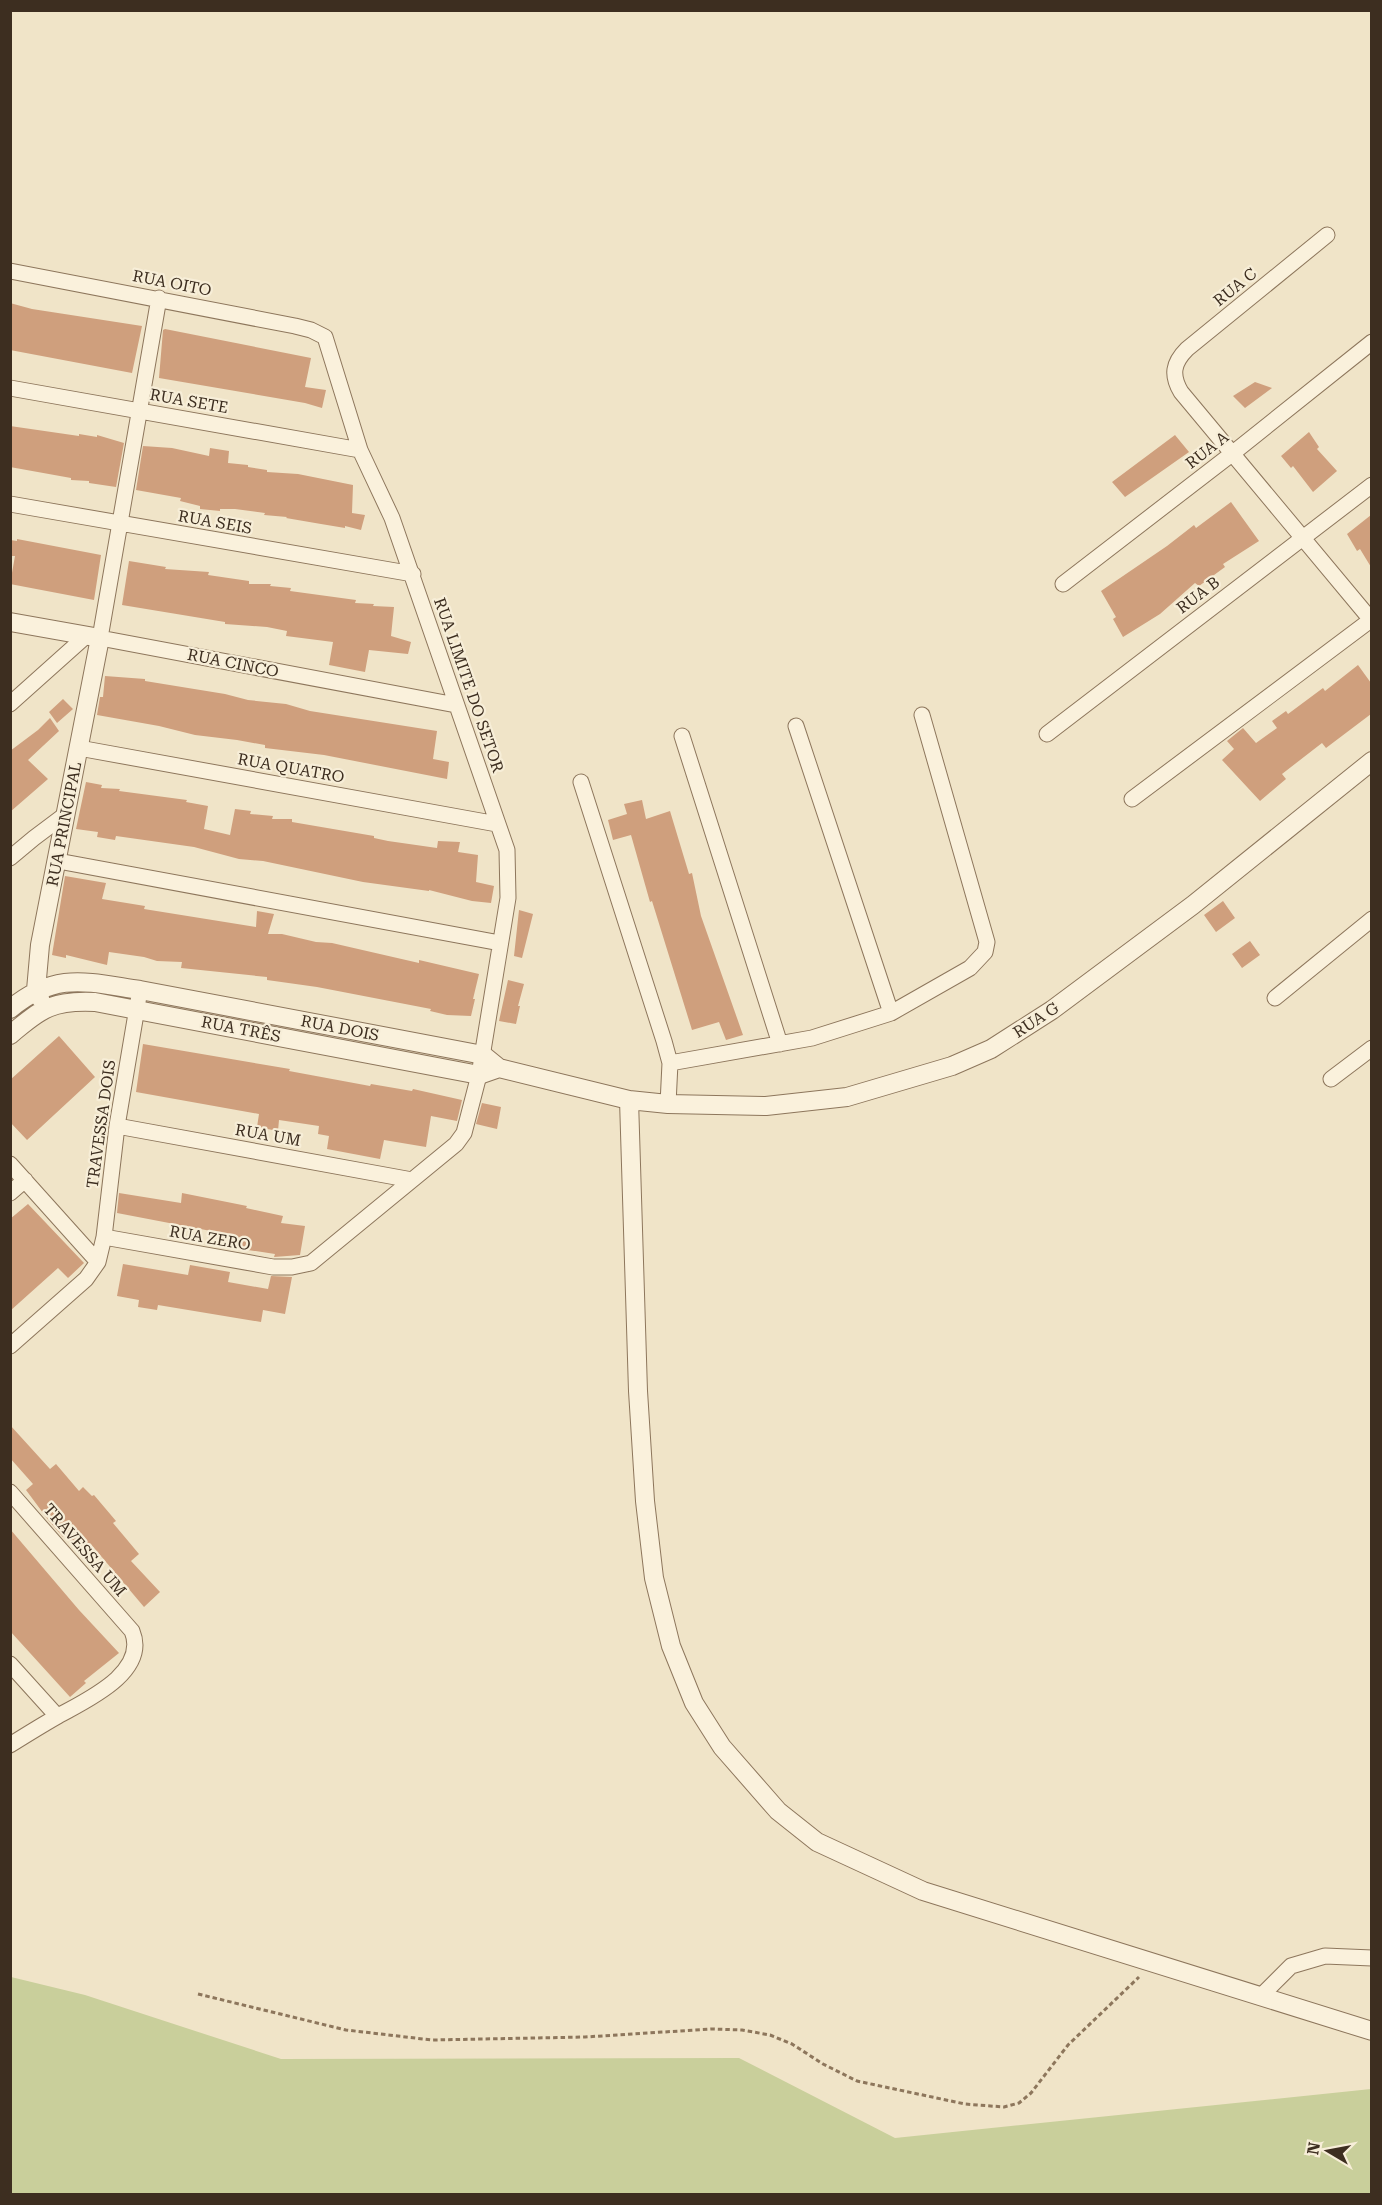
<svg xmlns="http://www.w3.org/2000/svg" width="1382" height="2205" viewBox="0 0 1382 2205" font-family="'Roboto Serif',serif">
<rect width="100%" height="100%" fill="#f0e4c8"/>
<path fill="#c9cf9b" d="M11,1977l74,18 196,64 458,-1 156,80 476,-49v105h-1360z"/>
<path fill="#cf9f7d" d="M10,303l22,6 110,17 -10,47 -122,-23z
M165,329l146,29 -6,29 21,3 -4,18 -17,-5 -146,-25 4,-48z
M1255,382l17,6 -27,20 -12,-12z
M10,426l69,10v-2l18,3v-2l27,8 -8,44 -27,-4v-2l-18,-1v-2l-61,-11z
M1309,432l10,15 -2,2 20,22 -24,21 -20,-26 -2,2 -10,-12z
M1175,435l14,17 -64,45 -13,-15z
M143,446l29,2 37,8 1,-8 19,3 -1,12 20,2v2l19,3v2l31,2 55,11 -1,28 13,2 -4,15 -16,-4v2l-24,-4 -35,-6 1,-1 -23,-2 1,-2 -30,-4h-15v2l-20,-2v-3l-20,-5 1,-3 -45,-8z
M1231,502l28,39 -36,23 2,3 -26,19 -4,-3 -35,31 -37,23 -10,-18 3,-2 -15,-26 66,-45 27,-21 2,3z
M1371,515v52l-11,-18 -3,2 -10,-17z
M17,539l84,16 -7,45 -84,-16 5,-28h-5v-16l7,1z
M129,561l37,6 -1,2 44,3 -1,3 41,6v3h22l-1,2 21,2 -1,3 66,9 -1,3 19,1 -1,2 21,1 -3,29 20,6 -3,12 -39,-4 -4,22 -36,-7 4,-23 -47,-6 1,-5 -20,-4 -42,-3v-2l-103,-17z
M1358,665l13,18v31l-45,34 -4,-5 -40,31 4,5 -26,22 -38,-41 12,-11 -7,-8 16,-13 13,15 21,-15 -5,-7 14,-10 2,3 35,-26 2,3z
M105,676l40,3v2l80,13 23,6 38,4 24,7 127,20 -4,28 16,3 -2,17 -123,-24 -59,-7v-3l-28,-5 -42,-5 -36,-9 -62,-11 3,-18h3z
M63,699l10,10 -16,14 -8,-11z
M50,718l9,13 -31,29 20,19 -38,33v-61l28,-21z
M86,782l16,3 -1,3 19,1 -1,2 68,9 -1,2 22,4 -4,23 26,6 5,-26 16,2 -1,3 23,2 -1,3h20v3l82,14v2l14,3 49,7 1,-7 22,1 -2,10 20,3 -2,27 18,4 -3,17 -19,-2 -43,-11v1l-66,-9 -100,-21 -24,-2 -45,-12 -78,-11 -1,4 -18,-3 1,-5 -22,-3z
M642,800l4,19 24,-8 19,63 3,-1 9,43 42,119 -17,5 -7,-18 -27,8 -40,-129 -2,1 -19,-67 -18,5 -5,-20 19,-6 -3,-10z
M65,876l41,7 -4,16 43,7 -1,3 112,18 1,-16 17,3 -6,20h14l34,8 16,1 87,20v-3l60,14 -6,25h2l-4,17 -24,-1 -17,-4 1,-2 -114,-22 -50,-7v-3l-86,-9 1,-6 -25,-1 -13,-4 -35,-5 -2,13 -41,-10v3l-14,-3z
M1223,901l12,17 -19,14 -12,-17z
M519,910l14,4 -11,44 -8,-2z
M1250,941l10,14 -18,13 -10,-14z
M508,980l16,4 -6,22h2l-4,18 -17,-3z
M59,1036l36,41 -68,63 -17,-18v-42z
M143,1044l147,25 -1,2 81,15 1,-2 41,7 1,-2 49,11 -5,21 -26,-5 -5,31 -42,-7 -4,19 -53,-10 2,-13 -11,-2 1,-8 -40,-6 -1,11 -21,-4 2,-13 -123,-22z
M482,1103l19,4 -4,22 -21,-5z
M119,1193l62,10 1,-10 65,13 -1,2 37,8 -2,7 24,3 -5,29 -26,2 1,-3 -40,-6 2,-12 -120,-23z
M28,1204l56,59 -16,15 -10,-10 -48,43v-92z
M123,1264l65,11 2,-10 40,7 -2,10 40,7 3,-13 21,1 -7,37 -22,-4 -2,12 -103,-17 -1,5 -19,-3 1,-7 -22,-4z
M10,1425l40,44 6,-5 23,27 4,-4 9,9 2,-1 22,26 -3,2 26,31 -8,7 29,31 -16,15 -54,-64 -10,9 -14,-17 -3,2 -14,-16 -23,-31 7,-6 -23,-26z
M10,1529l69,81 40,43 -35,28 2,2 -16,14 -60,-66z"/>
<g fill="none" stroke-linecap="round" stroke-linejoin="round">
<g stroke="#8d765c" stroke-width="17">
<path id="minor" d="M1327,235l-140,114c-14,14 -16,26 -6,43l191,229
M10,271l285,55 16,4 14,7 35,113 32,68 115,332 1,48 -29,177 -15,58 -8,11 -145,119 -19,4h-19l-169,-30
M159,298l-59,340 356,67
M10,388l350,62
M10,504l403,70
M1063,584l170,-131 139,-111
M10,704l76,-68
M796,726l95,287
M1047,734l325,-249
M682,736l98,308
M79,748l418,76
M581,782l83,259 6,22 -2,41
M1132,799l240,-180
M10,858l24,-20 32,-24
M58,861l442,82
M1275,998l97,-79
M670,1063l142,-25 79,-25 79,-45 15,-16 2,-10 -65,-227
M1331,1079l41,-31
M117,1126l295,54
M10,1164l88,98
M10,1193l15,-13
M10,1346l76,-67 12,-17 6,-25 13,-111 23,-136
M10,1492l122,139c17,41 -45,69 -74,85 -16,9 -32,19 -48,29
M10,1664l47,52
M1260,1997l31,-31 34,-10 47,2"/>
</g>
<g stroke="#8d765c" stroke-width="20">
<path id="tertiary" d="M10,622l90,16 -60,307 -4,45 4,8
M10,1009c46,-38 76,-27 130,-19l343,65 16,13 130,32 39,4 98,2 81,-9 105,-31 39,-17 61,-39 141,-105 179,-144
M10,1035c32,-27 43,-35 85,-33l384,73 20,-7
M629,1100l9,291 7,110 9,77 17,68 23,57 28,44 56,64 39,31 106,49 449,140"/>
</g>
<path stroke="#8d765c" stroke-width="3" stroke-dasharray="4.5 3" stroke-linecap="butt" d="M198,1994l148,36 86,10 153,-3 126,-8 31,1 28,5 22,9 31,20 34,17 108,23 39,3 15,-4 12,-10 37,-48 71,-68"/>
<use href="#minor" stroke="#faf1dc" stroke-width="15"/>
<use href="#tertiary" stroke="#faf1dc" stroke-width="18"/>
</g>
<g text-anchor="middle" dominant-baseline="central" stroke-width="4.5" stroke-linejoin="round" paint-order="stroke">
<g font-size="16" fill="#3d2e20" stroke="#f7eed8">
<text transform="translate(172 283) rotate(11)">RUA OITO</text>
<text transform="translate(1235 287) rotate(-39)">RUA C</text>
<text transform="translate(189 401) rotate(10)">RUA SETE</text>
<text transform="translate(1207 450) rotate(-38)">RUA A</text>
<text transform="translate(215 522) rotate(10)">RUA SEIS</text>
<text transform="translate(1198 595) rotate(-37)">RUA B</text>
<text transform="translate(233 663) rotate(11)">RUA CINCO</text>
<text transform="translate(469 685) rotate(71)">RUA LIMITE DO SETOR</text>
<text transform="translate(291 768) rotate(10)">RUA QUATRO</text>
<text transform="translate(64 824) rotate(-79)">RUA PRINCIPAL</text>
<text transform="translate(1036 1020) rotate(-33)">RUA G</text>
<text transform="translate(340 1028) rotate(11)">RUA DOIS</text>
<text transform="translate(241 1029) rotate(11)">RUA TRÊS</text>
<text transform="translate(101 1124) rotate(-82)">TRAVESSA DOIS</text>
<text transform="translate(268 1135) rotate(10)">RUA UM</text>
<text transform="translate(210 1238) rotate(10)">RUA ZERO</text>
<text transform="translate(85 1550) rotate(49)">TRAVESSA UM</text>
</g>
</g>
<rect width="1382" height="2205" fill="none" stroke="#3d2e20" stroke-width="24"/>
<g transform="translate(1328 2151) rotate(280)" stroke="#f7eed8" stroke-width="4.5" paint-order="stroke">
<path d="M0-4.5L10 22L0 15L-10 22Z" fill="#3d2e20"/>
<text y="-9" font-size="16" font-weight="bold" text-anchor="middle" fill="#3d2e20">N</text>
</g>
</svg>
